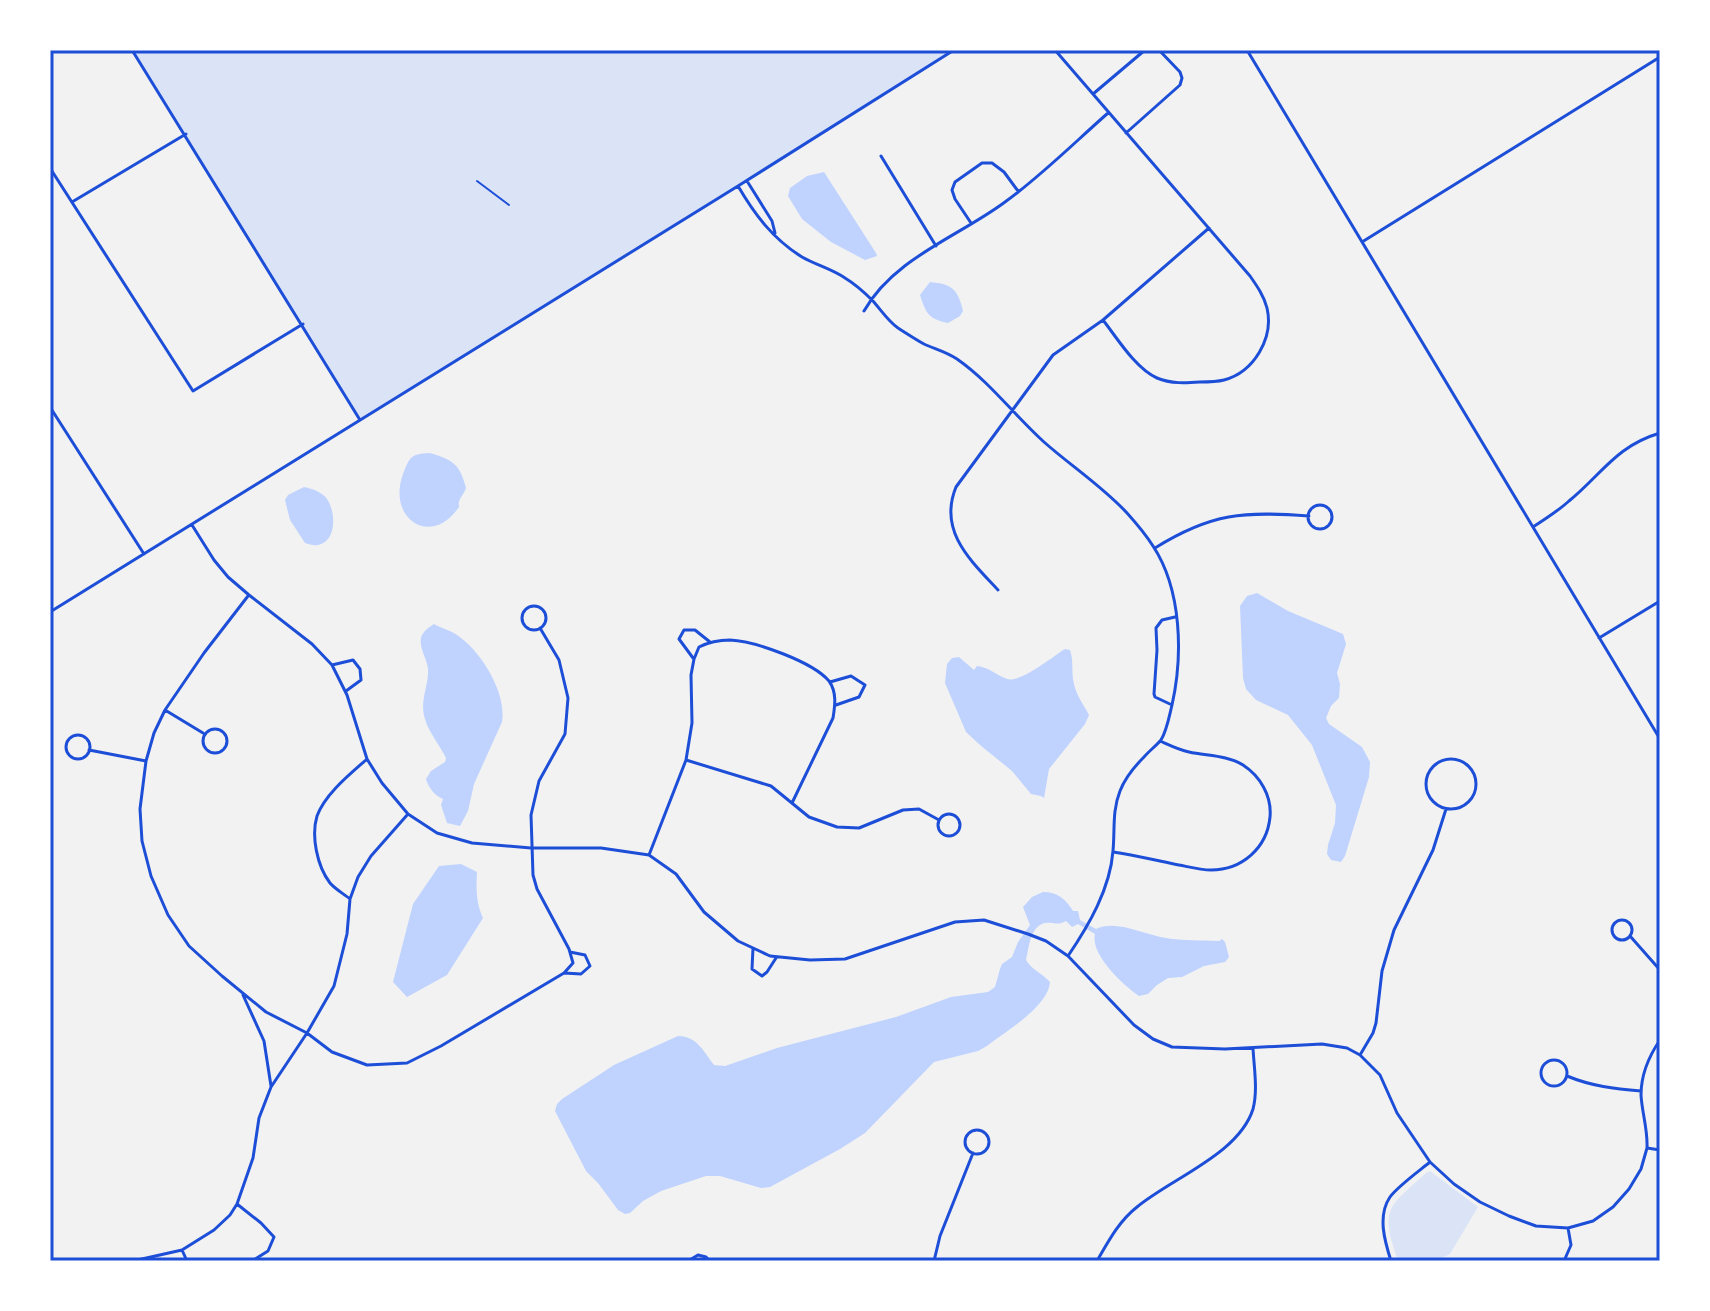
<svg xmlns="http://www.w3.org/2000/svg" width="1710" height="1311" viewBox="0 0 1710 1311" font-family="'Fira Sans Condensed',sans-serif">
<rect width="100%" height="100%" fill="#f2f2f2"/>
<path fill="#dbe4f7" d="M131,50h822l-592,370z
M1430,1171l48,36 -28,47 -15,7h-37c-18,-52 -11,-53 28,-88z"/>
<path fill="#bfd3fe" d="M824,172l52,81 1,3 -12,4 -34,-18 -29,-23 -14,-23 2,-8 17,-12z
M930,282c22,2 28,7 33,29l-3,5 -12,7c-19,-4 -22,-9 -28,-28z
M430,453c23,7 30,11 36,35 -1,4 -4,7 -6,11 -4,10 3,3 -4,12 -27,35 -69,7 -53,-37 7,-17 7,-20 27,-21z
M304,487c9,2 18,5 23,12 9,13 10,42 -9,46 -4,1 -9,-1 -13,-2l-15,-23 -5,-20 3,-5z
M1257,593l31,18 55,23 3,10 -9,29 3,11 -1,14 -8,8 -5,12 3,6 33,23 8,15 -1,15 -24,79 -4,6 -10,-2 -4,-6 1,-9 7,-22 1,-18 -24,-60 -24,-30 -32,-15 -10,-11 -3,-11 -3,-72 7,-10z
M434,624c7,4 16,6 23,11 24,16 50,58 45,87l-28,62 -6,27 -8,15 -13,-3 -6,-18 2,-6c-8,-3 -15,-12 -17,-20l5,-8 14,-9 1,-4c-6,-13 -17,-25 -21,-39 -6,-18 4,-33 3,-50 -1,-10 -9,-21 -7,-31 2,-7 7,-10 13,-14z
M1065,649l5,1c4,11 1,23 4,34 2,11 10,21 15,31l-4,9 -36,45 -5,29 -3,-2 -10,-2 -19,-23 -32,-26 -14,-13 -21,-49 2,-19 5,-6 7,-1 15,13 3,-4c12,1 19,9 30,13 14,4 45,-22 58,-30z
M461,864l16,8c-1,16 -1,31 6,46l-36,57 -40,22 -14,-15 20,-78 26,-38z
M1043,892c14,0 23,7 30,19h5l2,9 16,9c20,-10 48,6 70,9 17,3 35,2 53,3l3,-2 3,3 4,15 -4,5 -21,4 -22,11 -14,1 -11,7 -9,9 -9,2c-17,-12 -49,-42 -44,-62l-17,-10 -6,3 -6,-6c-9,5 -12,1 -21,2 -15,3 -16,25 -19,37 6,10 16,13 24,22 -2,25 -44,49 -63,64l-9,5 -44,11 -69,71 -25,16 -70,38 -9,1 -41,-12h-14l-45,15 -18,10 -13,12 -5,1 -7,-4 -20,-27 -12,-12 -31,-60 2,-7 5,-5 52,-34 64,-29c19,0 26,16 36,29l11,1 52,-18 119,-31 55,-20 37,-5 7,-5 5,-18 2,-5 10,-7 6,-15 12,-17 -7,-18 9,-10z"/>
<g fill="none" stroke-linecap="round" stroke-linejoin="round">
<path stroke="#1d4ed8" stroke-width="2" d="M477,181l32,24"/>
<path stroke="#1d4ed8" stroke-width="3" d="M132,50l228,370
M1055,50l195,226c7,10 14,20 17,32 7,30 -13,64 -43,72 -8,2 -16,2 -24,2 -14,1 -29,2 -43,-4 -21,-9 -40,-40 -54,-58
M1247,50l413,689
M1093,94l52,-44
M1126,133l54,-48 2,-7 -2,-6 -21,-22
M881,156l55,90
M50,168l143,223 110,-67
M747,181l25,40 3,12
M738,186c17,29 35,53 64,71 14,8 30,12 43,21 10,6 20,15 28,23 8,9 15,20 25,27 8,5 17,11 26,16 11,5 23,8 33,15 33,23 57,56 87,83 27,24 58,44 83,71 9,10 19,22 26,33 29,44 30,110 19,159 -3,12 -5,25 -11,35 -5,6 -12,11 -17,17 -10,10 -19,21 -24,34 -8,20 -5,39 -7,60 -3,38 -24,74 -45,105
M72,202l114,-68
M971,223l-16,-24 -3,-9 3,-8 27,-19h10l12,9 14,19
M1362,242l298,-185
M864,311c30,-53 94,-74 141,-109 35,-25 70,-60 103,-89
M50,407l94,147
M1308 517a12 12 0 1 1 24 0a12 12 0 1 1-24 0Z
M192,525l22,35 14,17 21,18 63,49 20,21 15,30 20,64 15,24 26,31 29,19 35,10 59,5h70l48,7 27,19 28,38 34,29 32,15 40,4 35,-1 110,-37 29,-2 44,14 18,7 22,15 66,69 19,14 19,8 53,2 97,-5 25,4 13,7 20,20 17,38 33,49 24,22 26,18 29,14 27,10 32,2 25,-7 20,-14 16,-18 12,-20 6,-21 13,2
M1533,527c12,-8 25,-16 36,-26 33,-27 47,-55 91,-68
M1155,548c56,-35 89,-37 154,-32
M998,590c-28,-30 -60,-59 -42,-103l97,-132 50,-35 106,-92
M248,596l-44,57 -39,57 -11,23 -8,28 -6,48 2,32 9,35 17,39 21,31 33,30 44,36 41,21 25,19 35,13 40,-2 34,-17 123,-73 9,-10 -4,-14 -32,-60 -4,-14 -2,-60 8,-34 26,-47 3,-36 -9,-38 -19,-32
M522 618a12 12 0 1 1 24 0a12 12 0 1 1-24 0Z
M50,612l688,-426 216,-136
M1599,638l61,-37
M693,658l-14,-19 5,-9h11l15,12
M332,665l21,-5 7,9 1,11 -15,11
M830,682l21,-6 14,9 -6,12 -23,8
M1172,705l-17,-8 -1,-3 3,-44 -1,-22 6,-8 13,-3
M165,710l38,23
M203 741a12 12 0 1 1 24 0a12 12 0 1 1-24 0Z
M66 747a12 12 0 1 1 24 0a12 12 0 1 1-24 0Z
M89,750l57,11
M1426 784a25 25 0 1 1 50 0a25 25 0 1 1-50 0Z
M686,760l85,26 38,31 28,10 22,1 44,-18 16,-1 20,11
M938 825a11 11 0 1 1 22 0a11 11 0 1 1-22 0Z
M1113,852c21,3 41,8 61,12 12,2 25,6 37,6 31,0 56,-22 59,-53 2,-21 -10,-41 -27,-52 -16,-10 -36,-9 -54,-13 -10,-2 -20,-7 -29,-11
M649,855l37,-95 6,-37 -1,-48 3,-16 5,-12c10,-5 20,-7 31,-7 25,1 83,22 99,41 8,11 6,25 4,37l-41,85
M350,899c-6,-5 -15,-10 -20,-16 -13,-17 -19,-47 -13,-67 8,-22 33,-42 50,-57
M1612 930a10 10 0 1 1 20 0a10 10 0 1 1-20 0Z
M1630,936l30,34
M753,948l-1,21 10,7 5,-4 9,-14
M564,973l17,1 9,-8 -5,-11 -15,-3
M243,995l21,46 7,45
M1360,1055l13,-22 3,-10 6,-52 12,-41 39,-80 13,-41
M1541 1073a13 13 0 1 1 26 0a13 13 0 1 1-26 0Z
M1567,1076c24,10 48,13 74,15
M965 1142a12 12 0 1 1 24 0a12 12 0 1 1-24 0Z
M1647,1148c1,-18 -5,-35 -6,-53 0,-19 8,-39 19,-55
M237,1204l24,19 13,14 -6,14 -16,10
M182,1250l5,11
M133,1261l49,-11 32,-20 16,-15 7,-11 16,-46 6,-40 12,-31 36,-54 27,-47 13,-52 3,-35 8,-22 13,-21 37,-42
M688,1261l10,-6 8,2 4,4
M934,1261l6,-25 33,-83
M1097,1261c11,-19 22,-40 40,-54 35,-29 102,-53 116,-98 5,-19 1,-41 0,-61
M1391,1261c-6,-19 -14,-45 -1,-64 7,-10 29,-26 40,-35
M1564,1261l7,-16 -3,-17"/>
</g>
<rect width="1710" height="1311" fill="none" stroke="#ffffff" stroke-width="104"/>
<rect x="52" y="52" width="1606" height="1207" fill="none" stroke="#1d4ed8" stroke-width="3"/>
</svg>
